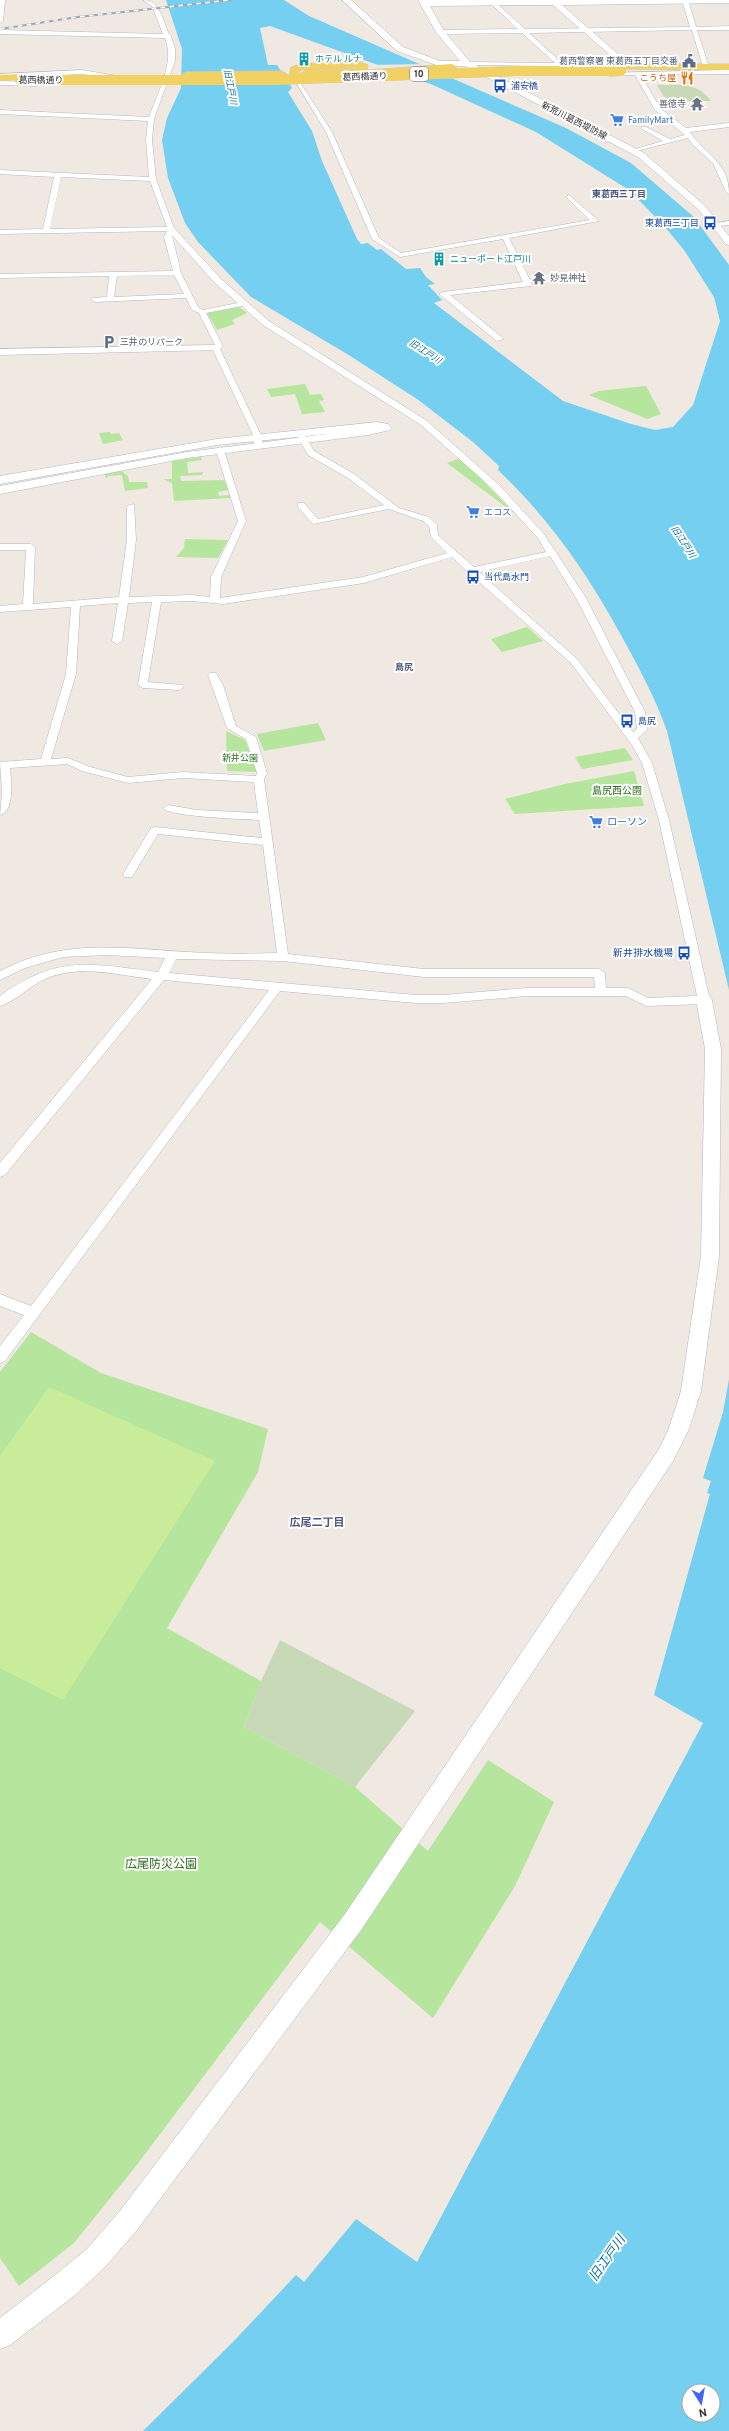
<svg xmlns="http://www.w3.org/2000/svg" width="729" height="2431" viewBox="0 0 729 2431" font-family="Overpass,'Noto Sans JP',sans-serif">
<rect width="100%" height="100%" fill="#efe9e1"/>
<path fill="#b6e59e" d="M239,307l8,6 -15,7 3,4 -18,6 -10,-17z
M305,384l5,11 11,-1 3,6 -5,1 6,11 -23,2 -7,-20 -24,3 -4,-8z
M646,386l15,28 -14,5 -58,-24 10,-4z
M110,432l1,2 8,-1 4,7 -20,4 -4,-11z
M201,457l1,3 -15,2 1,11 15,-1 -1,3 -22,1 1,5 43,-1 5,10 -11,2 1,4 11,-1 1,3 -57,3 -2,-18 -9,-4h9v-18z
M461,458l53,55 -67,-50z
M121,471l7,5 1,6h18l1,6 -23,3 -3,-16 -14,1 -1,3 -3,-5z
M185,539l43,1 -10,18 -42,-1 8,-9z
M527,627l16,14 -41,11 -11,-13z
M318,723l8,17 -62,11 -7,-17z
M226,731l19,9 12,32 -30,-1z
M625,748l8,12 -51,9 -7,-12z
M634,771l10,35 -129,8 -10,-15 60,-15z
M31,1332l70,41 167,56 -10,43 -91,156 94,53 -17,46 111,60 73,64 60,-91 66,42 -39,84 -82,132 -113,-96 -184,244 -62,77 -55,43 -19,-28v-886z"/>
<path fill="#c8d9b8" d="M657,85c21,0 41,-3 54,16h-33l2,3 -6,1 -4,-5h-4z
M280,1640l135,71 -60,76 -111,-60 17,-46z"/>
<path fill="#c9ec9a" d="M49,1387l166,74 -152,239 -63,-32v-212z"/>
<path fill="#75cff0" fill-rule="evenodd" d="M166,0h118l25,16 257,112 65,35 63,54 35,48v725l-62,-259c-12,-34 -29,-65 -46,-96 -36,-65 -70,-114 -123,-165l1,-4 -26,-24 -56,-43 -70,-45 -96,-57 -53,-55 -13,-19 -17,-45 -6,-38 5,-22 14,-30 1,-39zM270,26l163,59 103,47 93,58 36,37 19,23 30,47 6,24 -27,84 -20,22 -18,3 -24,-6 -68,-23 -129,-98 8,-3 -14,-15 7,-1 -9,-7 -6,-9 -14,1 -25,-20 -4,1 -9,-7 -7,1 -4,-5 -35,-78 -10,-30 -24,-39 4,-4 -15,-23h-9l-8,-37z
M729,1379v1052h-586l89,-88 64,-68 8,7 52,-63 61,43 286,-539 -49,-28 56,-201 -3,-1 4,-12 -8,-3 20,-66zM689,2391h24v24h-24z"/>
<path fill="#efe9e1" d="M426,64l26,12 -46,2 -38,-13z"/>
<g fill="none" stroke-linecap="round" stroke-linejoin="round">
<g stroke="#b4b7c1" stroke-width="1">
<path id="street" d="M0,0h5l-2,21 -3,2z
M143,0c17,0 20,21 26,34l3,2 -1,1 4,11v13l-21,58 -2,21 4,39 18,49 47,51 48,42 158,100 71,63 46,50 42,64 59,114 2,18 -9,8 14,25 17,57 41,180 -6,4 -58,2 -20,-10h-99l-84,7h-27l-136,-12 -275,370 -5,2v-17l24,-31 -24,-9v-12l31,12 238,-316 -105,-10 -159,195 -5,2v-14l152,-184c-35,-4 -73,-15 -107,0 -15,7 -31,23 -45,27v-10c58,-42 91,-32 158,-24l7,-14 -59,-3 -43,2 -38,11 -25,12v-9c63,-33 121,-23 188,-19 30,2 59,2 89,1l-14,-108 -105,-11 -26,43h-8l-1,-3 28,-46 4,-1 107,11 -3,-18c-15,-1 -89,-3 -96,-12l5,-3 29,5 61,3 -4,-31 -71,-4 -55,5 -46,-12 -15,-7 -57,4c1,11 5,44 -10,47l2,-22 -2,-31 41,-3 25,-85 5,-67 -71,5v-6l23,-2 3,-54h-26v-6h31l4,3 -2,57 86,-7 8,-57v-34l7,-2 2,36 -7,57 63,-2 18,2 1,-20 27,-56 -22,-71 4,-3 4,3 22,71 -25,56 -1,21 143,-21 84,-24 -16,-16 -2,-11 -6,-5 -34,-12 -76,15 -15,-17v-4h6l14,16 66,-14 -36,-27 -40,-23 -12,-21 4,-2h3l11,19 40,23 45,34 30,9 8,8 1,10 3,3 33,29 72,-15 -8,-14 -46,-50 -71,-63 -158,-100 -21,-19 -36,7 17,33 -3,3 42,88v8l-4,3 -4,-3v-8l-42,-89 3,-3 -16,-32 -7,-3 -6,-12 -91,4 -4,-2 1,-2 15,-1 2,-21 -109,2v-4l173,-3 -9,-34 3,-6 -167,3v-4l43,-1 11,-52 -54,-3v-4l149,7 -3,-37 2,-19 -148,-7v-4l149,7c9,-25 26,-54 16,-79l-165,-4v-4l163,4 -11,-28zM61,177l89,4 17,46 -117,2zM172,235l43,48 23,20 -35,7 -5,-3 -17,-34zM174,275l10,19 -70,3 3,-21zM550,556l26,42 59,114 2,17 -4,3 -56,-73 -98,-87zM452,557l14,13 1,3 3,1 101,89 61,82 10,18 17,57 38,176 -49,2 -20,-10h-22l-1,-15 -6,-4h-175l-136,-15 -24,-175 3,-6 -11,-36 -20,-11 -13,-41 -7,-12h-6l-2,2 19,53 19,11 11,34 -1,3 -73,-4 -55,5 -38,-10 -22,-9 -17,1 25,-85 4,-68 38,-3 -6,38 5,3 5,-3 6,-38 24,-1 -14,83 5,3 36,2 5,-3 -2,-2 -34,-3 13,-80 31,-1 31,3 141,-21zM176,959l107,2 141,16h170l1,11h-68l-84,7h-27l-247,-22z
M487,0h6l32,29 165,-2 -8,-27h6l8,27 33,-1v4h-32l12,37 -3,2 -3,-2 -11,-37 -163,3 33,30 65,1 -2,3 -160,-2 2,-3 88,1 -33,-30 -82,1 -3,-2 3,-2 78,-1z
M347,59l14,5 -3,2 -11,-5z
M82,70l41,7 -3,2 -38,-5 -82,4v-4z
M729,70v4l-88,1 19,33 26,20 43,-5v4l-39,5c16,23 39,30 39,62l-3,-2 -13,-29 -20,-18 -5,-7 -56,14v-2l31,-9 -21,-12v-2h4l24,12 15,-4 -30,-25 -20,-35 -26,1 -2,-3z
M292,76h4l36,56 47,106 22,15 189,-33 -23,-22v-2l2,-1 30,26 -90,17 23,46 -1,2 -81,9 54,44 -7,2 -58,-47 4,-2 80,-10 -20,-43 -103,18 -28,-18 -46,-107z
M0,81l37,1 3,2 -3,2 -37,-1z
M729,221v4l-13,1 -4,-2z"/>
</g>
<g stroke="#b4b7c1" stroke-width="1">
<path id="secondary" d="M342,0h9l52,47 37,14h20l-24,-29 -18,-32h311v3l-167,2 66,58 1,2 -4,3 -72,-63 -123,1 14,25 26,31 174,91 60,52 25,31v9l-3,-1 -28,-35 -60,-52 -173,-91h-26l-42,-15z
M216,345l4,1v4l-220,5v-6z
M377,422l11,2 4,4 -2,2 -22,5 -181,23 -187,36v-8l187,-34 140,-18 -110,11 -217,39v-8l217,-37z
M704,994l6,2 2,4 9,49 -2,207 -18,135 -12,38 -16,32 -312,469 -224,300 -32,37 -31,29 -64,49 -10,4v-31l54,-42 33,-27 32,-37 226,-298 314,-465 10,-21 12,-37 20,-135 4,-207 -9,-49 2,-4z"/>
</g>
<g stroke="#c9c9c9" stroke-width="1">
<path id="primary" d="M358,61l10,4 -1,5 85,-6 5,3 -5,3 -100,7 -4,-3 -25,1 -4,4 -25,1 -5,-3 2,-10 10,-3zM357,67l2,1 -52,2 -8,4v-3l3,-1z
M620,64h109v6l-112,-1 -2,-2z
M282,71l5,3 -2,2 -99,2 -5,-3 5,-3z
M21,74l5,3 -2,2 -24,2v-6z"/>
</g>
<use href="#street" fill="#fff" fill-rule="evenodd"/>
<use href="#secondary" fill="#fff" fill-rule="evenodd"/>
<use href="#primary" fill="#f2d163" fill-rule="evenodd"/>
<g stroke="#a3a6b8" stroke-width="2">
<path id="rail" d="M0,29l78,-12 153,-17"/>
</g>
<use href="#rail" stroke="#fff" stroke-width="1.5" stroke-dasharray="4.5" stroke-linecap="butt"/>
<g stroke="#c9c9c9" stroke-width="10" stroke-linecap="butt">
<path id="primary-bridge" d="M20,80h255l241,-9h105"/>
</g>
<use href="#primary-bridge" stroke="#f2d163" stroke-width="10"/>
</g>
<defs>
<g id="building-bare" transform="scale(1.08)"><path d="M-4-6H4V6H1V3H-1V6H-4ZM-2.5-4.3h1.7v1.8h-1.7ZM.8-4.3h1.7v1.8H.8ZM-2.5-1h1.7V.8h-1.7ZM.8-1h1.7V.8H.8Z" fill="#0f9aa8" stroke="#fff" stroke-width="2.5" paint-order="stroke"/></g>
<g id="civic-bare" transform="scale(1.08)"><path d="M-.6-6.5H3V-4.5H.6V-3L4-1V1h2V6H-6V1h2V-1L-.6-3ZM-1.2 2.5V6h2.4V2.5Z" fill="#5c6f8a" stroke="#fff" stroke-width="2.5" paint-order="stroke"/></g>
<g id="restaurant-bare" transform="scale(1.08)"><path d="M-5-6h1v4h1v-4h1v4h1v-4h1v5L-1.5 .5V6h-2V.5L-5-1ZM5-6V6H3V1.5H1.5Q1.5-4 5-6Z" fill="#e8710a" stroke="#fff" stroke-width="2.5" paint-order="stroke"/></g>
<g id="bus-bare" transform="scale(1.08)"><path d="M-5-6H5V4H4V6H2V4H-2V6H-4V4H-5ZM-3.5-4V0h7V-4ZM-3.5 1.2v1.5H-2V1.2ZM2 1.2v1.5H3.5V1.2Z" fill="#1a4fb4" stroke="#fff" stroke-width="2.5" paint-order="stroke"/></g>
<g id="temple-bare" transform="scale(1.08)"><path d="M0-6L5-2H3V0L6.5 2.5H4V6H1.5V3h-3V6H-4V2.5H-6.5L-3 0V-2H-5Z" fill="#6b7280" stroke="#fff" stroke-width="2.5" paint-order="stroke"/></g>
<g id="supermarket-bare" transform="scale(1.08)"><path d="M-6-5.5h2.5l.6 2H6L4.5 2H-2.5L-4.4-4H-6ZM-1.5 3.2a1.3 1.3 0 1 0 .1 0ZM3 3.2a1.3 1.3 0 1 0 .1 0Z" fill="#3f7fe0" stroke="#fff" stroke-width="2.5" paint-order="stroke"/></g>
<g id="parking-bare" transform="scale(1.08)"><path d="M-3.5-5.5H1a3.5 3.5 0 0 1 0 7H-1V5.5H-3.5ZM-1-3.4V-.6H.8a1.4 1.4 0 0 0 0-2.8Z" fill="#5c6f8a" stroke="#fff" stroke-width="2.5" paint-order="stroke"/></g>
</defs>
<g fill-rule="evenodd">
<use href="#building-bare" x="304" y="59"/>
<use href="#civic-bare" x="689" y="61"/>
<use href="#restaurant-bare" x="687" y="78"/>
<use href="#bus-bare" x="500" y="86"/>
<use href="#temple-bare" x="697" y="104"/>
<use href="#supermarket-bare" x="617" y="120"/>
<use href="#bus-bare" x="710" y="223"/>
<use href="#building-bare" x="439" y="259"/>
<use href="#temple-bare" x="539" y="278"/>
<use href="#parking-bare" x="109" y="342"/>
<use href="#supermarket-bare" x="473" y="512"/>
<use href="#bus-bare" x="473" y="577"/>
<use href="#bus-bare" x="627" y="721"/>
<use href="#supermarket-bare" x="596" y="822"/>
<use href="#bus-bare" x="684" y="953"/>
</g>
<g text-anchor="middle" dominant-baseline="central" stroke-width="4" stroke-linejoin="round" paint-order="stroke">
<g font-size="9" fill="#0d838f" stroke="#fff" text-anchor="start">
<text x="315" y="59">ホテル ルナ</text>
<text x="450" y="259">ニューポート江戸川</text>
</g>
<g font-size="9" fill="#4e5e75" stroke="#fff" text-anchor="end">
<text x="678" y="61">葛西警察署 東葛西五丁目交番</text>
<text x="120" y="342" text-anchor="start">三井のリパーク</text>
</g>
<rect fill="#fff" stroke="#6d6d6d" stroke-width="1" x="410" y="67" width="18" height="14" rx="3"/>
<g font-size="9" font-weight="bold" fill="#2e2e2e">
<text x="419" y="74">10</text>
</g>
<g font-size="9" fill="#2e2e2e" stroke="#fff">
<text transform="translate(365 77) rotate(-2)">葛西橋通り</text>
<text x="41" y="80">葛西橋通り</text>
<text transform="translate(574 121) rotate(27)">新荒川葛西堤防線</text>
</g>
<g font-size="9" fill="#c56008" stroke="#fff" text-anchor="end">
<text x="676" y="78">こうち屋</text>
</g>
<g font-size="9" fill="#164399" stroke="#fff" text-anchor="start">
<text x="511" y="86">浦安橋</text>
<text x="699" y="223" text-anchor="end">東葛西三丁目</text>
<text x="484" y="577">当代島水門</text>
<text x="638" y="721">島尻</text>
</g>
<g font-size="9" font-style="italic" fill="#0d6fa3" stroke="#fff">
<text transform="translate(230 87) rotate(79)">旧江戸川</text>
<text transform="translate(425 352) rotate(33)">旧江戸川</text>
<text transform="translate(683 542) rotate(57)">旧江戸川</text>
</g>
<g font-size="9" fill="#5b616d" stroke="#fff" text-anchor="end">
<text x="686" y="104">善徳寺</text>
<text x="550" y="278" text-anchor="start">妙見神社</text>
</g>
<g font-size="9" fill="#366cbe" stroke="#fff" text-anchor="start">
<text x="628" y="120">FamilyMart</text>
<text x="484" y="512">エコス</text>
</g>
<g font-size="9" font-weight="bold" fill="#4d5680" stroke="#fff">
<text x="619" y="194">東葛西三丁目</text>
<text x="404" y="667">島尻</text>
</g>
<g font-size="9" fill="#2c6e1b" stroke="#fff">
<text x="240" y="758">新井公園</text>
</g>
<g font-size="10" fill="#2c6e1b" stroke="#fff">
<text x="617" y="791">島尻西公園</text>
</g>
<g font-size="10" fill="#366cbe" stroke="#fff" text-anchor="start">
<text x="607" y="822">ローソン</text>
</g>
<g font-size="10" fill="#164399" stroke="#fff" text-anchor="end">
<text x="673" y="953">新井排水機場</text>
</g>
<g font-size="11" font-weight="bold" fill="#4d5680" stroke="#fff">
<text x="317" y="1523">広尾二丁目</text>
</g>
<g font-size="12" fill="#2c6e1b" stroke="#fff">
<text x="161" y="1865">広尾防災公園</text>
</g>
<g font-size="13" font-style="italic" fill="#0d6fa3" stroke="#fff">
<text transform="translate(608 2259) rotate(-55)">旧江戸川</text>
</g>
</g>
<g transform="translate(701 2403) rotate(169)"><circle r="19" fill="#ffffff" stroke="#ababab"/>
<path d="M0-3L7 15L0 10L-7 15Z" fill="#4264fb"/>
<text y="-6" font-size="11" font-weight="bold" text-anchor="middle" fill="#2e2e2e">N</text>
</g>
</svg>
